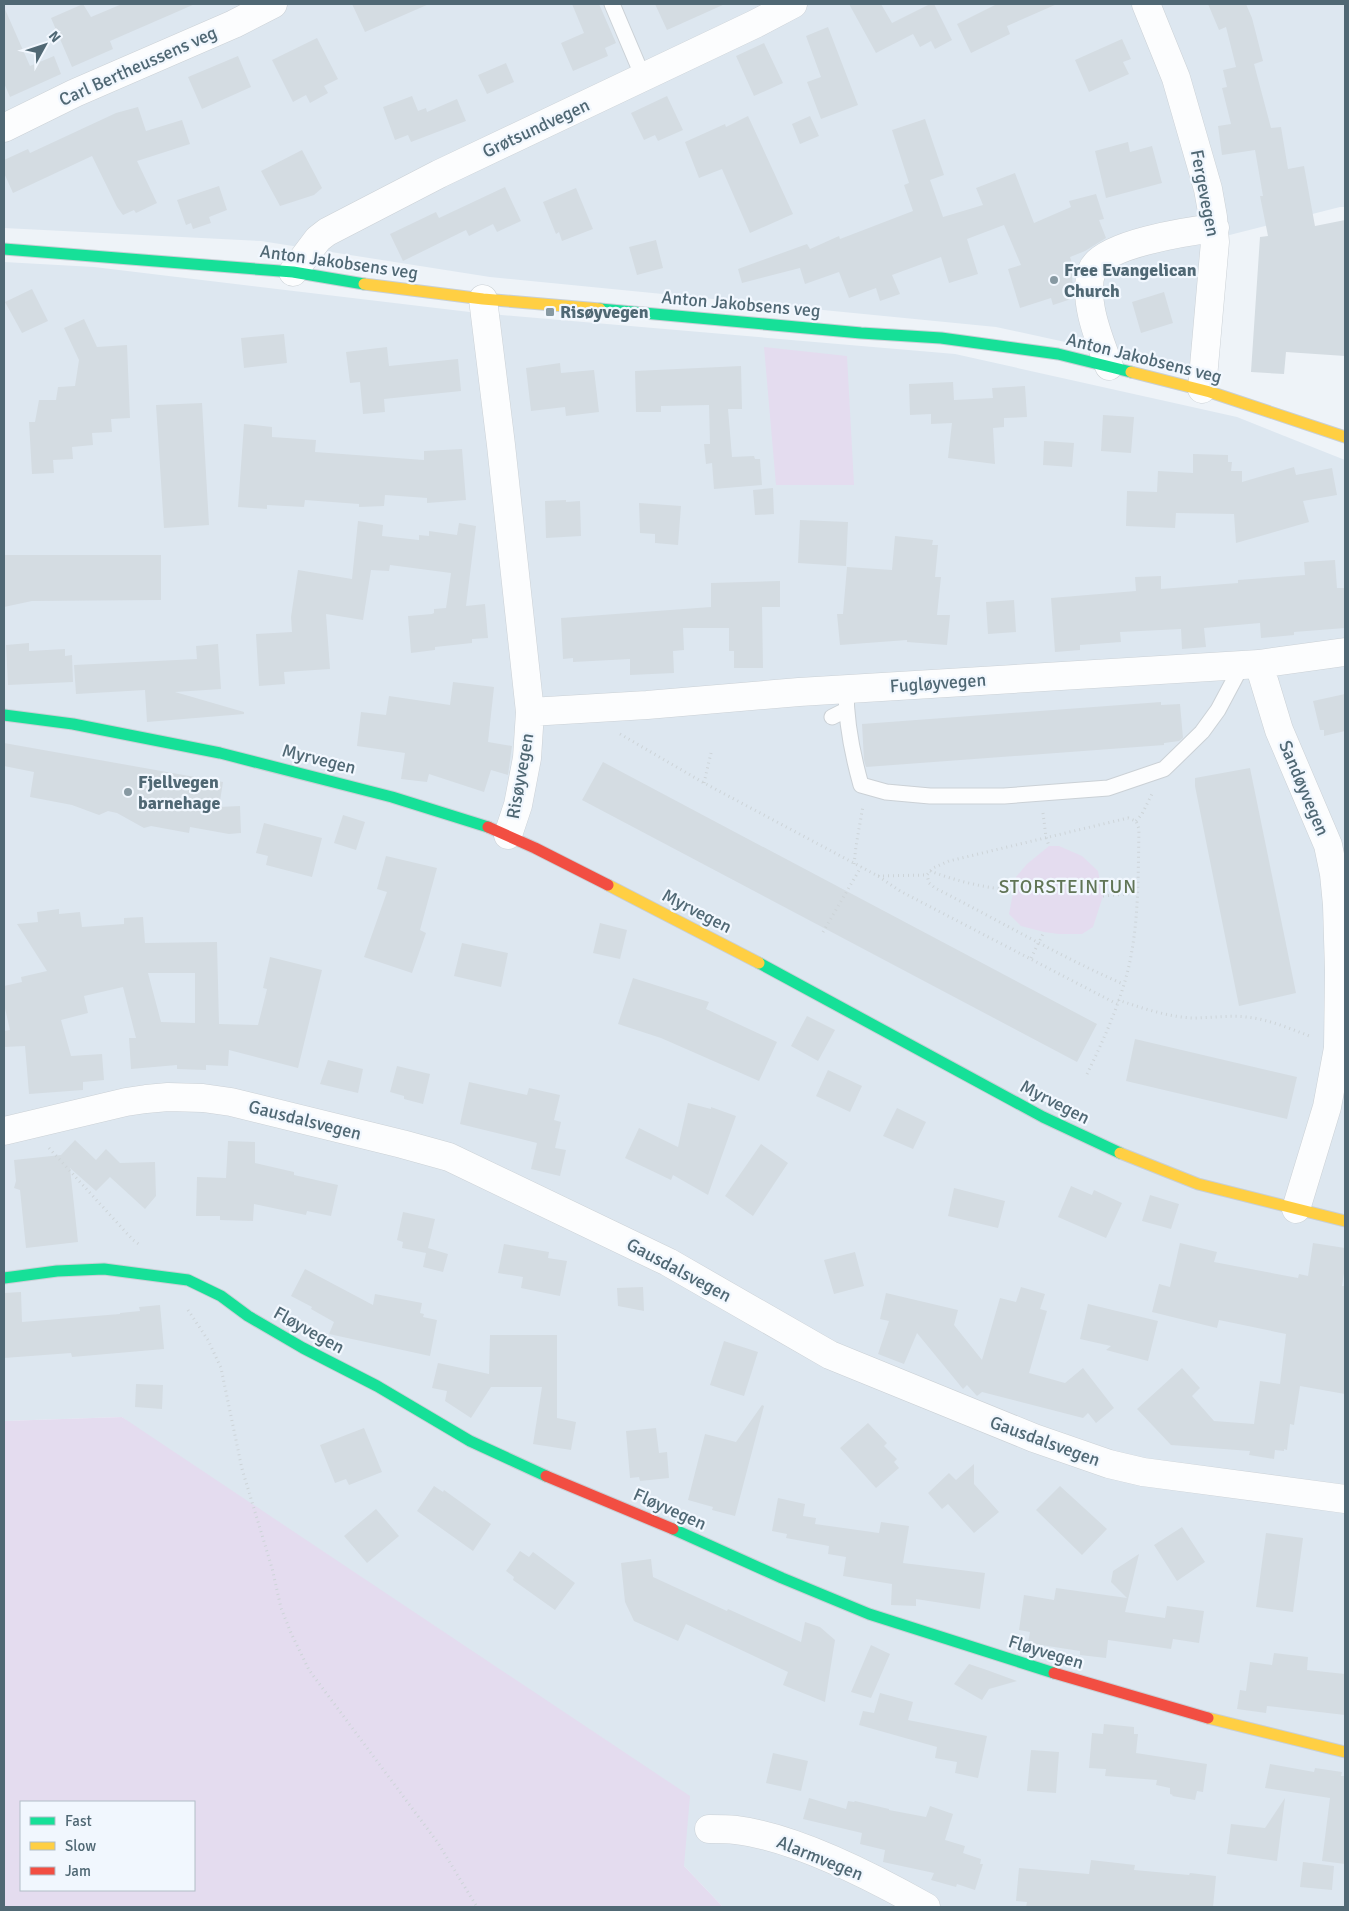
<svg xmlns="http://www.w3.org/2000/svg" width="1349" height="1911" viewBox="0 0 1349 1911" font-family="Signika,sans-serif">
<rect width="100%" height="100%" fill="#eef3f8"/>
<path fill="#dde7f0" d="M4,4h1341v203h-5l-138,35 -9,128 -197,-43 -506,-50 -229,-36 -257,-13z
M4,262l90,5 384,46 477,41 282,63 108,43v1447h-622l-39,-41 -562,-449 -118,4z"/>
<path fill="#e4dcef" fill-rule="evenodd" d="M764,347l83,9 7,129h-78z
M1049,846h10l23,10 16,15 5,25 -10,31 -11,7h-23l-15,-2 -23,-6 -12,-12 7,-37 11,-13z
M122,1417l568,379 -6,70 39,41h-719v-486zM21,1802h173v88h-173z"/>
<path fill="#d4dce2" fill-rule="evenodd" d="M83,4l8,13 31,-13h73l-85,37 3,8 -41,18 -21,-49z
M352,4h77l-64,28z
M572,4h27l17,39 -11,5 3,8 -35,15 -12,-28 23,-10z
M655,4h70l-58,26z
M849,4h32l11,19 38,-19h4l18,36 -17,9 -4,-8 -11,6 -7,-13 -37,19z
M997,4h60l-50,22 3,8 -39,19 -14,-29z
M1208,4h38l6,14 11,43 -9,3 17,64 10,-1 7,42 16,-3 11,60 30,-6v136l-59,-4 -2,22 -33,-2 9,-135 8,-1 -8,-40h3l-8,-46 -33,5 -4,-29 13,-2 -9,-36 5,-1 -4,-17 13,-3 -10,-40 -7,3z
M4,7l26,59 24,-10 7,18 -51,23 -6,-14z
M828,27l30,78 -37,14 -14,-37 14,-5 -15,-41z
M317,38l21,41 -14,7 4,7 -18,10 -4,-8 -13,7 -21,-42z
M1122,39l9,20 -8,3 6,12 -40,18 -14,-32z
M764,43l19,40 -29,13 -18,-40z
M238,56l13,31 -49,22 -14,-32z
M506,63l8,19 -27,12 -9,-19z
M412,96l6,15 8,-3 1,4 30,-13 9,22 -55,21 -3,-7 -13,5 -12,-33z
M667,96l16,34 -25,11 -3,-6 -11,5 -13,-27z
M138,107l8,24 36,-11 8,24 -53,17 20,42 -21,10 -2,-3 -11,5 -6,-8 -25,-51 -79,37 -9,-20v-13l24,-11 2,4 86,-40z
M748,116l45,98 -43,19 -28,-64 -23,9 -14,-36 40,-18 1,3z
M810,116l9,20 -19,8 -8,-20z
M925,119l19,56 -14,5 13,37 40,-12 -7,-17 39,-15 19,50 37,-16 -2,-6 27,-7 8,25 -5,1 7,18 -21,13 -15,6 5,15v4h-3l2,22 -21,7 -2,-7 -31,10 -12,-39 13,-4 -17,-40 -37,14 11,35 -29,9 -8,-26 -49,18 8,19 -20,7 -4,-13 -27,10 -10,-26 -34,12 -5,-16 -58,15 -4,-14 69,-25 3,5 29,-13 1,3 73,-28 -9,-26 5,-2 -17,-53z
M1128,142l2,10 22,-6 10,37 -56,15 -11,-47z
M302,150l20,38 -8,7 -34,11 -19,-35z
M219,186l8,24 -18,7 2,6 -18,6 -2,-6 -5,2 -9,-25z
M505,187l16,34 -24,11 -4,-8 -24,12 -3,-6 -63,31 -13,-27 46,-22 3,6z
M576,188l17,41 -31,12 -3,-9 -3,2 -13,-32z
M656,240l7,28 -26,7 -8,-28z
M32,289l16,32 -26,12 -17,-31z
M1164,292l9,31 -32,10 -9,-31z
M84,319l13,28 30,-2 3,73 -19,1 1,13 -20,1 1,12 -21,2 1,12 -20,1 1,13 -22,1 -3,-52h6l4,-22h17l2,-13 17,-1 4,-26 -15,-32z
M284,334l3,29 -43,5 -3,-30z
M387,347l2,19 69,-7 3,32 -77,8 1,13 -22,2 -3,-32 -10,1 -4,-31z
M560,363l1,10 33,-3 5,42 -33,4 -1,-9 -34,4 -5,-43z
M741,366l1,43h-14l4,48 22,-1 1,3h5l2,26 -48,4 -2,-26 -6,1 -2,-20h6l-1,-39 -48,1v6h-25l-1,-41z
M953,382l1,18 39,-2 -1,-10 33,-2 2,31 -23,1v9l-11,1 2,36 -47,-6 4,-35 -21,1v-10l-21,1 -1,-31z
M202,403l7,122 -45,3 -8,-123z
M1103,415l31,2 -3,36 -30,-2z
M244,424l28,3v10l44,3 -1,12 109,8v-9l38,-2 4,51 -39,3v-5l-42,-3 -1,11 -25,1v-3l-54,-4 -1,7 -37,-2v4l-29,-2z
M1044,441l30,2 -2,24 -29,-2z
M1193,454l35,1v7h4l-1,9h11v11l52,-15 2,8 36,-7 5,27 -34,6 6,21 -73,21 -2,-29 -58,-1 -1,15 -49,-2 1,-35 30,1 1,-21 35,2z
M773,488l1,26 -19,1 -2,-25z
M566,500v2l14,-1 1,35 -35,2 -1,-37z
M639,503l42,3 -3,39 -23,-2v-9l-15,-1z
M800,520l48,2 -2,44 -48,-3z
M358,521l25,4 -1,11 37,4v-5l10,1v-5l28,4 2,-12 17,3 -10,80 19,-2 3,34 -16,1v4l-37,4v3l-24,3 -3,-37 24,-2 2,-1v-4l12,-1 5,-35 -61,-8 -1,6 -18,-1 -8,50 -37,-6 4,55 -46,3 1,12 -26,2 -3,-52 36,-2 -1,-15 7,-47 54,9z
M895,536l38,4 -1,5h6l-3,32h6l-4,38h13l-3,30 -40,-3v-2l-67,5 -3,-31h6l4,-47 45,3z
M4,555h157v45l-129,1 -28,6z
M1335,560l2,28h7l1,40 -51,4v3l-33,3 -1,-15 -56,5 2,19 -24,2 -1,-20 -61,3 1,10 -41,3v5l-25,2 -4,-54 85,-7 -1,-14 26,-1v13l77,-6v-3l67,-5 -1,-13z
M780,581v26h-18l1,61h-29v-17h-5v-23h-46l1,22 -11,1 1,22 -44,2v-16l-57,3v-4l-10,1 -2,-41 150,-11v-24z
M1014,600l2,32 -28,2 -2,-32z
M29,643v8l36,-2v7l7,-1 1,27 -65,3 -2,-40z
M218,644l3,45 -46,3 69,20v2l-97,8 -2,-32 -69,4 -2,-29 123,-6 -1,-13z
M453,682l41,5 -6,55 24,4 -4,29 -17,-5 -7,22 -55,-18 -2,8 -26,-3 4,-26 -48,-7 4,-34 25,3 3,-19 61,9z
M1345,694v37l-21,5v-6h-4l-7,-29z
M1161,702v3l19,-1 3,34 -4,3 -15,2v2l-298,22 -2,-7 -2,-36z
M4,743l219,39 -4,25 21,-1 1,27 -12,1 -39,-7 -1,6 -38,-7 -7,2 -27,-15 -9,-2 -9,4 -27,-10 -42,-8 4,-25 -30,-6z
M603,762l494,262 -20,38 -495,-262z
M1250,768l46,225 -57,13 -44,-220v-8z
M343,815l22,7 -9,28 -22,-7z
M264,823l58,15 -10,39 -46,-12 2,-9 -12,-3z
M386,856l51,12 -17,62 6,3 -14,40 -48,-16 23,-65 -10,-3z
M59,909v5l21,-2 2,15 42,-3v-6l19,-1 2,26 72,-1 2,82 39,1 9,-36 -4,-1 7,-31 52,13 -24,98 -69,-18 -1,16 -22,-1v5l-29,-1v-4l-46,4 -2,-31h7l-13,-51 -39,9 4,17 -27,7 10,36 31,-2 2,26 -21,2v8l-54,4 -4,-48 -21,1v-16l6,-1 -6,-26v-18l18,-4 -1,-5 26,-6 -30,-47 21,-2 -1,-10zM148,973h47v50l-34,-1z
M600,923l27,7 -7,29 -27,-6z
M462,943l46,10 -7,34 -47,-11z
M633,978l76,24 -3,7 71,33 -18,39 -98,-43 -43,-14z
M807,1016l28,14 -17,31 -27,-15z
M1135,1039l162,38 -10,42 -161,-38z
M328,1060l35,9 -5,24 -38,-9z
M397,1066l33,8 -7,30 -19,-5v-3l-14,-4z
M828,1070l34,16 -12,26 -34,-16z
M469,1082l58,13 2,-7 31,7 -6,25 7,2 -6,26 11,2 -6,26 -29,-7 6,-26 -77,-19z
M688,1103l23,6v-2l25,9 -28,79 -35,-20 -2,5 -46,-22 14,-30 39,19z
M897,1108l29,14 -13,27 -30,-13z
M75,1140l21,20 10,-11 14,14 35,-1 1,34 -11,13 -35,-32 -14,14 -26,-23 8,74 -52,6 -6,-58 -6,-2 2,-7 -2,-21 47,-5z
M228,1141l27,1v21l39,9v3l44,10 -7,31 -24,-5 -1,4 -52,-11 -1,17 -33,-1v-4h-24l1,-39 29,1z
M761,1144l27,19 -35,53 -28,-20z
M1071,1186l21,9 2,-5 28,13 -16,35 -48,-21z
M954,1188l51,13 -7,27 -50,-12z
M1150,1195l29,9 -8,25 -29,-8z
M403,1212l32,7 -7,29 20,6 -5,18 -20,-5 3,-14 -24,-5 1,-6 -6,-2z
M1180,1243l37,9 -3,10 84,16 1,-4 9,2 5,-33 32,5v19l-3,19h3v108l-45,-8 -6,39 -4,-1 -3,26 -3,-1v2l-9,-1 -1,9 -25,-4 1,-4 -79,-6 -34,-36 45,-41 18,20 -8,8 22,25 40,3 6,-43 20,3 6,-50 -67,-14 -2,8 -65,-16 7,-28 11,3z
M504,1244l45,8 -1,6 19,3 -7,35 -39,-8 2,-11 -25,-4z
M855,1252l9,34 -30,8 -10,-34z
M305,1269l68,36 2,-11 47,9 -2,10 4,1 -1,3 14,3 -7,36 -101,-22 5,-12 -23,-13 1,-2 -21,-11z
M643,1287l1,24 -26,-5 -1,-18z
M1021,1287l24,7 -5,15 7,2 -18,62 36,10 18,-15 31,40 -18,15 -8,-10 -5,5 -101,-26 -5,4 -10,-11 -4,4 -46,-56 -13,31 -26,-10 11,-33 -9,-2 6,-26 72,17 -4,15 28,35 18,-62 16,4z
M21,1292l1,30 98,-8v-1l20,-2 -1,-4 21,-2 4,44 -92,8 -1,-4 -67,5v-65z
M1088,1304l70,17 -10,40 -42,-11 5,-4 -31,-7z
M490,1335h67v83l19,4 -5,28 -38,-6 9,-57h-51l-20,31 -26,-17 2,-10 -15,-3 6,-25 51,11z
M724,1341l34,11 -14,44 -34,-11z
M136,1384l27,1 -1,24 -27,-2z
M762,1405l2,1 -29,110 -23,-6 1,-3 -25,-7 17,-66 31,8z
M868,1423l19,20 -3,3 13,13 -3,3 5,6 -23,20 -36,-40z
M364,1428l18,44 -33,13 -3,-6 -11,4 -15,-38z
M656,1428l3,25 8,-1 2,26 -29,3 -1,-4 -9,1 -4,-47z
M974,1464v20l25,28 -25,21 -26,-29 -6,5 -14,-16 21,-20 7,7z
M434,1486l9,6 1,-2 47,34 -18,27 -56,-40z
M1060,1486l47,43 -25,26 -46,-45z
M778,1498l27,6 -2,12 13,2 -1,6 64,9 2,-11 28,4 -6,37 82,10 -5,36 -64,-10v7l-25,-1 1,-21 -49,-8 3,-19 -18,-3 1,-8 -43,-8 1,-4 -15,-3z
M376,1509l23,27 -32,27 -23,-27z
M1182,1527l23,35 -28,19 -23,-36z
M1266,1533l37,5 -10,74 -37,-5z
M520,1551l9,6 4,-5 42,31 -20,27 -42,-30 1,-3 -8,-6z
M1139,1554l-14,58 40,6 2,-12 37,5 -5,32 -26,-4 -2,10 -63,-9 -2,18 -26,-3v-4l-52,-8 2,-11 -11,-2 5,-35 30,5 2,-12 71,10 -16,-16 2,-11z
M651,1559l2,18 74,34 1,-2 73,33 4,-20 15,5 15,13 -10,62 -42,-17 5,-13 -102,-48 -8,17 -44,-20 -9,-19 -4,-39z
M871,1645l19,9 -19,44 -20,-6z
M1274,1653l34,4 -1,13 38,4v41l-78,-9 -1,7 -29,-4 3,-19 6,1 4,-29 22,3z
M969,1664l15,5 33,12 -28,8 -7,11 -28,-16z
M880,1693l33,9 -5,18 79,16 -9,42 -23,-5 2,-11 -22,-4 2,-11 -78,-22 4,-14 11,2z
M1104,1724l30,3v7h4l-2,19 71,11 -4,28 -6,-1 -2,9 -23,-4 1,-1 -3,-1v-6l-14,-3 1,-5 -52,-4 1,-7 -17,-1 3,-35 11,1z
M1031,1750l28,2 -3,41 -29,-2z
M773,1753l35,8 -7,30 -35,-8z
M1270,1764l44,8 1,-4 27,4 -1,4h4v88l-23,-3 8,-63 -65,-10z
M809,1798l37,11 2,-8 6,1 1,-1 34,8v1l37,7 4,-11 23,8 -8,26 20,6 -2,7 18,6 -1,5h3l-8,26 -18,-6 -1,3 -25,-7 3,-7 -51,-11 2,-12 -25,-6 2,-11 -59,-14z
M1285,1798l-8,63 -50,-7 4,-30 34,4z
M1091,1860l44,5 -1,5 55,5 1,-2 26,3 -3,31h-187l1,-5 -11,-1 3,-33 70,6z
M1303,1862l31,4 -2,24 -32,-3z"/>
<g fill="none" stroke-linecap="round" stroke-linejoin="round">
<g stroke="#cbd1d6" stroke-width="17">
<path id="lane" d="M612,4l31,73
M846,690c0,32 6,63 15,95l25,7 44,4h74l104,-8 56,-19 38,-37 16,-22 24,-45
M832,717l14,-7"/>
</g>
<g stroke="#cbd1d6" stroke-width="29">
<path id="street" d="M1146,4l30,74 32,111 5,28 2,25 -13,147
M4,128l71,-35 159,-69 39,-20
M293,272l25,-33 9,-7 112,-58 316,-150 38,-20
M483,299l18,146 29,267 -3,46 -9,47 -10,30
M1109,366c-10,-27 -27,-67 -17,-96 9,-26 98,-39 123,-42
M1259,664l20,66 49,115 6,29 3,31 2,66 -1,77 -11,59 -31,102
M530,712l117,-7 152,-13 460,-28 86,-12
M4,1131l122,-29 20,-3 22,-2 35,1 28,4 171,42 47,13 219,105 162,93 204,83 75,26 34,8 202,27
M709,1829c9,0 18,0 27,1 59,7 137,47 190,77"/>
</g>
<g stroke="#c8cfd5" stroke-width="13">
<path id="fast" d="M4,249l289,23 71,12
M600,309l261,24 80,5 117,16 73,18
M4,715l69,9 147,29 172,44 96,30
M759,963l284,154 77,36
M4,1278l53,-7 47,-2 84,11 33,16 27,20 55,32 74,38 93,55 76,35
M673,1529l109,49 87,36 185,59"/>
</g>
<g stroke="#c8cfd5" stroke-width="13">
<path id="slow" d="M364,284l119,15 117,10
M1131,372l79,20 135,45
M608,885l151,78
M1120,1153l78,31 147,37
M1208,1718l137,34"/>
</g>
<g stroke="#c8cfd5" stroke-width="13">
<path id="jam" d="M488,827l47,21 73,37
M546,1476l127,53
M1054,1673l154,45"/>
</g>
<path stroke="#cdd4d8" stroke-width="3" stroke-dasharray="1 4" stroke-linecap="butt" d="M620,734l84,49 174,93 22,15 217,113
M704,783l7,-30
M1043,813l3,24 3,9
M1136,821l6,-7 10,-20
M854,864l2,-18 7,-40
M930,871c26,10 58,18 86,19
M878,876l49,-1
M1103,896l35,-3
M823,932l38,-65
M1031,958l13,-26
M1118,1000c24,8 50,17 75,18 18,0 35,-3 53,-1 22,2 45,12 66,20
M1087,1074c16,-33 32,-68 41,-104 11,-46 10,-93 11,-141l-3,-8 -8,-3 -179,43 -16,7 -6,7 2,8 6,5c63,32 124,68 188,96
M49,1148l84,92 7,5
M188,1310l20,30 13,28 21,101 30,99 9,40 10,25 18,37 129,173 39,64"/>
<use href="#lane" stroke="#fcfdfe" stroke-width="15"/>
<use href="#street" stroke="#fcfdfe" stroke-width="28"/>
<use href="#fast" stroke="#16e098" stroke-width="11"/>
<use href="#slow" stroke="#ffcf43" stroke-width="11"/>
<use href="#jam" stroke="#f24e42" stroke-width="11"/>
</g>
<g fill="#8799a2" stroke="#f1f7fe" stroke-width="2">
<circle cx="1054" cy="280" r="5"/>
<rect x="545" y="307" width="10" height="10" rx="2.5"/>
<circle cx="128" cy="792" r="5"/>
</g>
<g text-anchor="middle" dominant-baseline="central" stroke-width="4.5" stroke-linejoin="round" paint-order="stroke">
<g font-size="18" fill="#506874" stroke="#f1f7fe">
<text transform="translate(138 66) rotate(-24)">Carl Bertheussens veg</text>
<text transform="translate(536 128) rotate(-25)">Grøtsundvegen</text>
<text transform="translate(1205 193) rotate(79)">Fergevegen</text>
<text transform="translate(339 262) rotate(8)">Anton Jakobsens veg</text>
<text transform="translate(741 304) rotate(5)">Anton Jakobsens veg</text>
<text transform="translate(1144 358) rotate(14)">Anton Jakobsens veg</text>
<text transform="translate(938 683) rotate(-4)">Fugløyvegen</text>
<text transform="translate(319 759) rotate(14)">Myrvegen</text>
<text transform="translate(520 776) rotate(-80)">Risøyvegen</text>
<text transform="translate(1304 788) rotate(67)">Sandøyvegen</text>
<text transform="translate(697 911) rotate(27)">Myrvegen</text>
<text transform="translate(1055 1102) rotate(27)">Myrvegen</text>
<text transform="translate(305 1120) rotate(14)">Gausdalsvegen</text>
<text transform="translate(679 1270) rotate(28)">Gausdalsvegen</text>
<text transform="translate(309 1330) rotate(29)">Fløyvegen</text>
<text transform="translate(1045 1441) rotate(20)">Gausdalsvegen</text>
<text transform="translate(670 1509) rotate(24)">Fløyvegen</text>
<text transform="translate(1046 1652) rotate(17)">Fløyvegen</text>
<text transform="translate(820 1858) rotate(22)">Alarmvegen</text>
</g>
<g font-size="18" font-weight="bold" fill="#506874" stroke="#f1f7fe" text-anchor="start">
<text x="1064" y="270">Free Evangelican<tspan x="1064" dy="21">Church</tspan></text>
<text x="560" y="312">Risøyvegen</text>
<text x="138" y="782">Fjellvegen<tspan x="138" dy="21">barnehage</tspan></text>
</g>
<g font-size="19" letter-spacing="1" fill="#617556" stroke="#f1f7fe">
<text x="1068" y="887">STORSTEINTUN</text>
</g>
</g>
<rect width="1349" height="1911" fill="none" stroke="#506874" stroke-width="10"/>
<rect x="20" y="1801" width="175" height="90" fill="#f1f7fe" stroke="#b1bec7"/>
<rect x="30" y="1817" width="25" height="8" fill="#16e098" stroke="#b1bec7"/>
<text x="65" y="1826" font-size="15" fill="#506874">Fast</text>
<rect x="30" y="1842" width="25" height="8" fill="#ffcf43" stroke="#b1bec7"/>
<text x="65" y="1851" font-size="15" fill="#506874">Slow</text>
<rect x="30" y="1867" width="25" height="8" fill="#f24e42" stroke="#b1bec7"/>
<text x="65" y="1876" font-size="15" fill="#506874">Jam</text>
<g transform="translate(45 45) rotate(50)" stroke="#f1f7fe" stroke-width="4" paint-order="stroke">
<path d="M0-4L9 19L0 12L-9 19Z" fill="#506874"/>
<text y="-8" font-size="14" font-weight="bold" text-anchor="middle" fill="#506874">N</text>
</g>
</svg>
